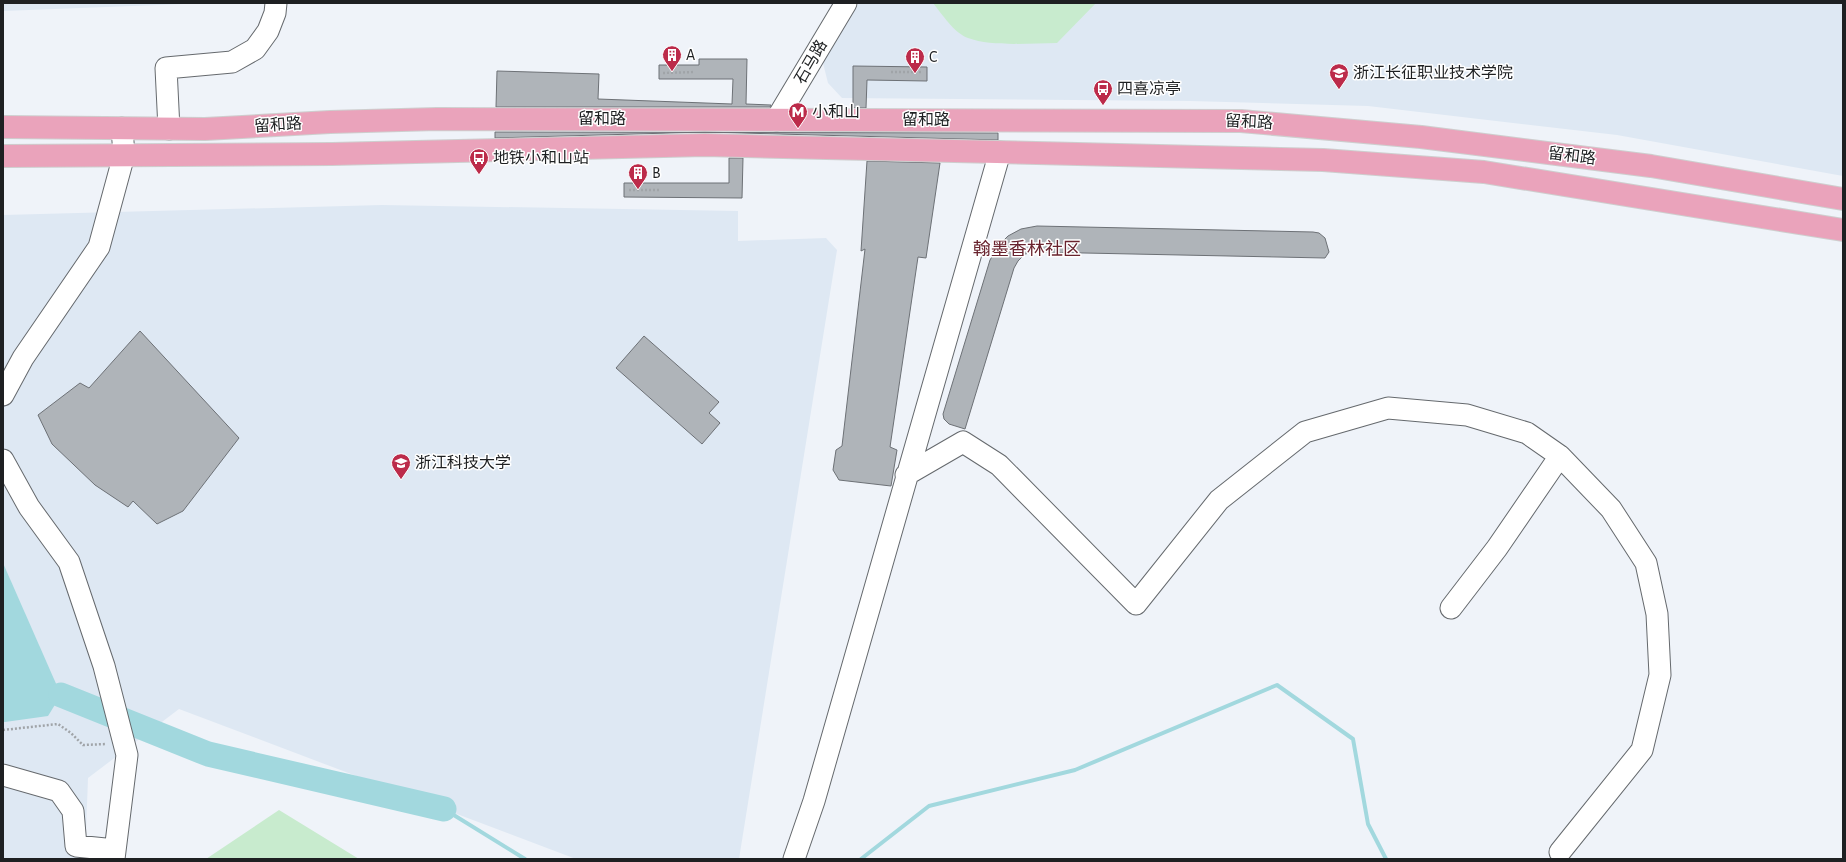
<svg xmlns="http://www.w3.org/2000/svg" width="1846" height="862" viewBox="0 0 1846 862" font-family="'Alegreya Sans','Noto Sans SC',sans-serif">
<rect width="100%" height="100%" fill="#eff3f9"/>
<path fill="#dee8f3" d="M3,3h207l-207,8z
M859,3h984v173l-226,-41 -249,-29 -178,-5 -348,-3 -14,-15 -5,-20z
M382,205l356,6v30l88,-3 11,12 -98,609h-163l-397,-150 -91,69 -3,81h-82v-644z"/>
<path fill="#c8ebce" d="M933,3h163l-39,40c-27,0 -65,4 -89,-5 -14,-5 -26,-24 -35,-35z
M279,810l80,49h-153z"/>
<path fill="#a2d8de" d="M3,563l58,132 -13,21 -43,6h-2z"/>
<g fill="none" stroke-linecap="round" stroke-linejoin="round">
<path stroke="#a2d8de" stroke-width="4" d="M444,809l81,50
M861,859l68,-53 146,-36 202,-85 76,54 15,85 18,35"/>
<path stroke="#a2d8de" stroke-width="25" d="M61,695l147,59 236,55"/>
</g>
<path fill="#afb4b9" stroke="#6d7176" d="M699,59h48l-1,45 25,1 -1,2h-274l1,-36 102,3 -1,25 134,5 1,-25h-74v-14h40z
M853,66l74,1v14l-60,-1 -1,28h-13z
M495,132l503,1v7l-293,-8 -210,6z
M729,158h14l-1,40 -118,-1v-14h105z
M867,161l73,2 -14,95 -8,-1 -28,190 7,3 -6,36 -52,-6 -6,-10 3,-20 6,-4 23,-197 -4,2z
M1037,226l276,6 6,1 6,5 4,14 -4,6 -289,-6 -11,2 -7,7 -4,7 -49,161 -16,-5 -5,-5 -1,-5 47,-154 9,-15 9,-9 13,-7z
M140,331l99,107 -56,73 -26,13 -24,-23 -5,6 -33,-22 -43,-41 -14,-29 42,-32 9,5z
M644,336l75,66 -10,11 11,10 -18,21 -86,-76z"/>
<g fill="none" stroke-linecap="round" stroke-linejoin="round">
<g stroke="#65696d" stroke-width="23">
<path id="minor" d="M776,120l70,-117
M169,129l-3,-61 66,-6 23,-13 13,-18 7,-18 1,-10
M3,395l20,-37 76,-111 25,-92 -2,-27
M3,460l26,47 40,55 35,104 23,89 -13,104
M906,475l57,-33 36,23 137,139 83,-104 86,-68 83,-24 79,7 60,18 33,23 51,53 35,54 11,51 3,61 -18,75 -82,102
M1451,608l46,-60 63,-92
M3,775l56,16 14,20 3,35 39,4
M794,859l20,-58 186,-649"/>
</g>
<g stroke="#cecece" stroke-width="24">
<path id="major" d="M3,127l202,2 125,-7 107,-3 804,2 180,16 230,29 192,33
M3,156l329,-2 373,-9 618,15 161,12 359,58"/>
</g>
<path stroke="#a0a4a8" stroke-width="2.5" stroke-dasharray="2 2" stroke-linecap="butt" d="M891,72h30
M663,73l32,-1
M629,190h31
M3,730l55,-6 13,9 12,12 23,-1"/>
<use href="#minor" stroke="#fff" stroke-width="21"/>
<use href="#major" stroke="#eaa3bb" stroke-width="22"/>
</g>
<defs>
<g id="building-pin" transform="scale(1)"><path d="M0 17L-7.5 6A9.5 9.5 0 1 1 7.5 6Z" fill="#bc2b4a" stroke="#fff"/><path d="M-4-6H4V6H1V3H-1V6H-4ZM-2.5-4.3h1.7v1.8h-1.7ZM.8-4.3h1.7v1.8H.8ZM-2.5-1h1.7V.8h-1.7ZM.8-1h1.7V.8H.8Z" fill="#fff"/></g>
<g id="school-pin" transform="scale(1)"><path d="M0 17L-7.5 6A9.5 9.5 0 1 1 7.5 6Z" fill="#bc2b4a" stroke="#fff"/><path d="M0-5L7-2L0 1L-7-2ZM-4 1L0 2.5L4 1V4Q0 6-4 4Z" fill="#fff"/></g>
<g id="bus-pin" transform="scale(1)"><path d="M0 17L-7.5 6A9.5 9.5 0 1 1 7.5 6Z" fill="#bc2b4a" stroke="#fff"/><path d="M-5-6H5V4H4V6H2V4H-2V6H-4V4H-5ZM-3.5-4V0h7V-4ZM-3.5 1.2v1.5H-2V1.2ZM2 1.2v1.5H3.5V1.2Z" fill="#fff"/></g>
<g id="metro-pin" transform="scale(1)"><path d="M0 17L-7.5 6A9.5 9.5 0 1 1 7.5 6Z" fill="#bc2b4a" stroke="#fff"/><path d="M-5.5 5V-5H-3L0 0L3-5H5.5V5H3V-.5L0 4L-3-.5V5Z" fill="#fff"/></g>
<g id="university-pin" transform="scale(1)"><path d="M0 17L-7.5 6A9.5 9.5 0 1 1 7.5 6Z" fill="#bc2b4a" stroke="#fff"/><path d="M0-5L7-2L0 1L-7-2ZM-4 1L0 2.5L4 1V4Q0 6-4 4Z" fill="#fff"/></g>
</defs>
<g fill-rule="evenodd">
<use href="#building-pin" x="672" y="55"/>
<use href="#building-pin" x="915" y="57"/>
<use href="#school-pin" x="1339" y="73"/>
<use href="#bus-pin" x="1103" y="89"/>
<use href="#metro-pin" x="798" y="112"/>
<use href="#bus-pin" x="479" y="158"/>
<use href="#building-pin" x="638" y="173"/>
<use href="#university-pin" x="401" y="463"/>
</g>
<g text-anchor="middle" dominant-baseline="central" stroke-width="3" stroke-linejoin="round" paint-order="stroke">
<g font-size="16" fill="#1e2022" stroke="#fff" text-anchor="start">
<text x="686" y="55">A</text>
<text x="929" y="57">C</text>
<text x="1353" y="73">浙江长征职业技术学院</text>
<text x="1117" y="89">四喜凉亭</text>
<text x="812" y="112">小和山</text>
<text x="493" y="158">地铁小和山站</text>
<text x="652" y="173">B</text>
<text x="415" y="463">浙江科技大学</text>
</g>
<g font-size="16" fill="#1e2022" stroke="#fff">
<text transform="translate(811 62) rotate(-60)">石马路</text>
<text x="602" y="119">留和路</text>
<text x="926" y="120">留和路</text>
<text transform="translate(1249 122) rotate(3)">留和路</text>
<text transform="translate(278 125) rotate(-4)">留和路</text>
<text transform="translate(1572 156) rotate(7)">留和路</text>
</g>
<g font-size="18" fill="#69232e" stroke="#fff">
<text x="1027" y="250">翰墨香林社区</text>
</g>
</g>
<rect width="1846" height="862" fill="none" stroke="#1e2022" stroke-width="8"/>
</svg>
